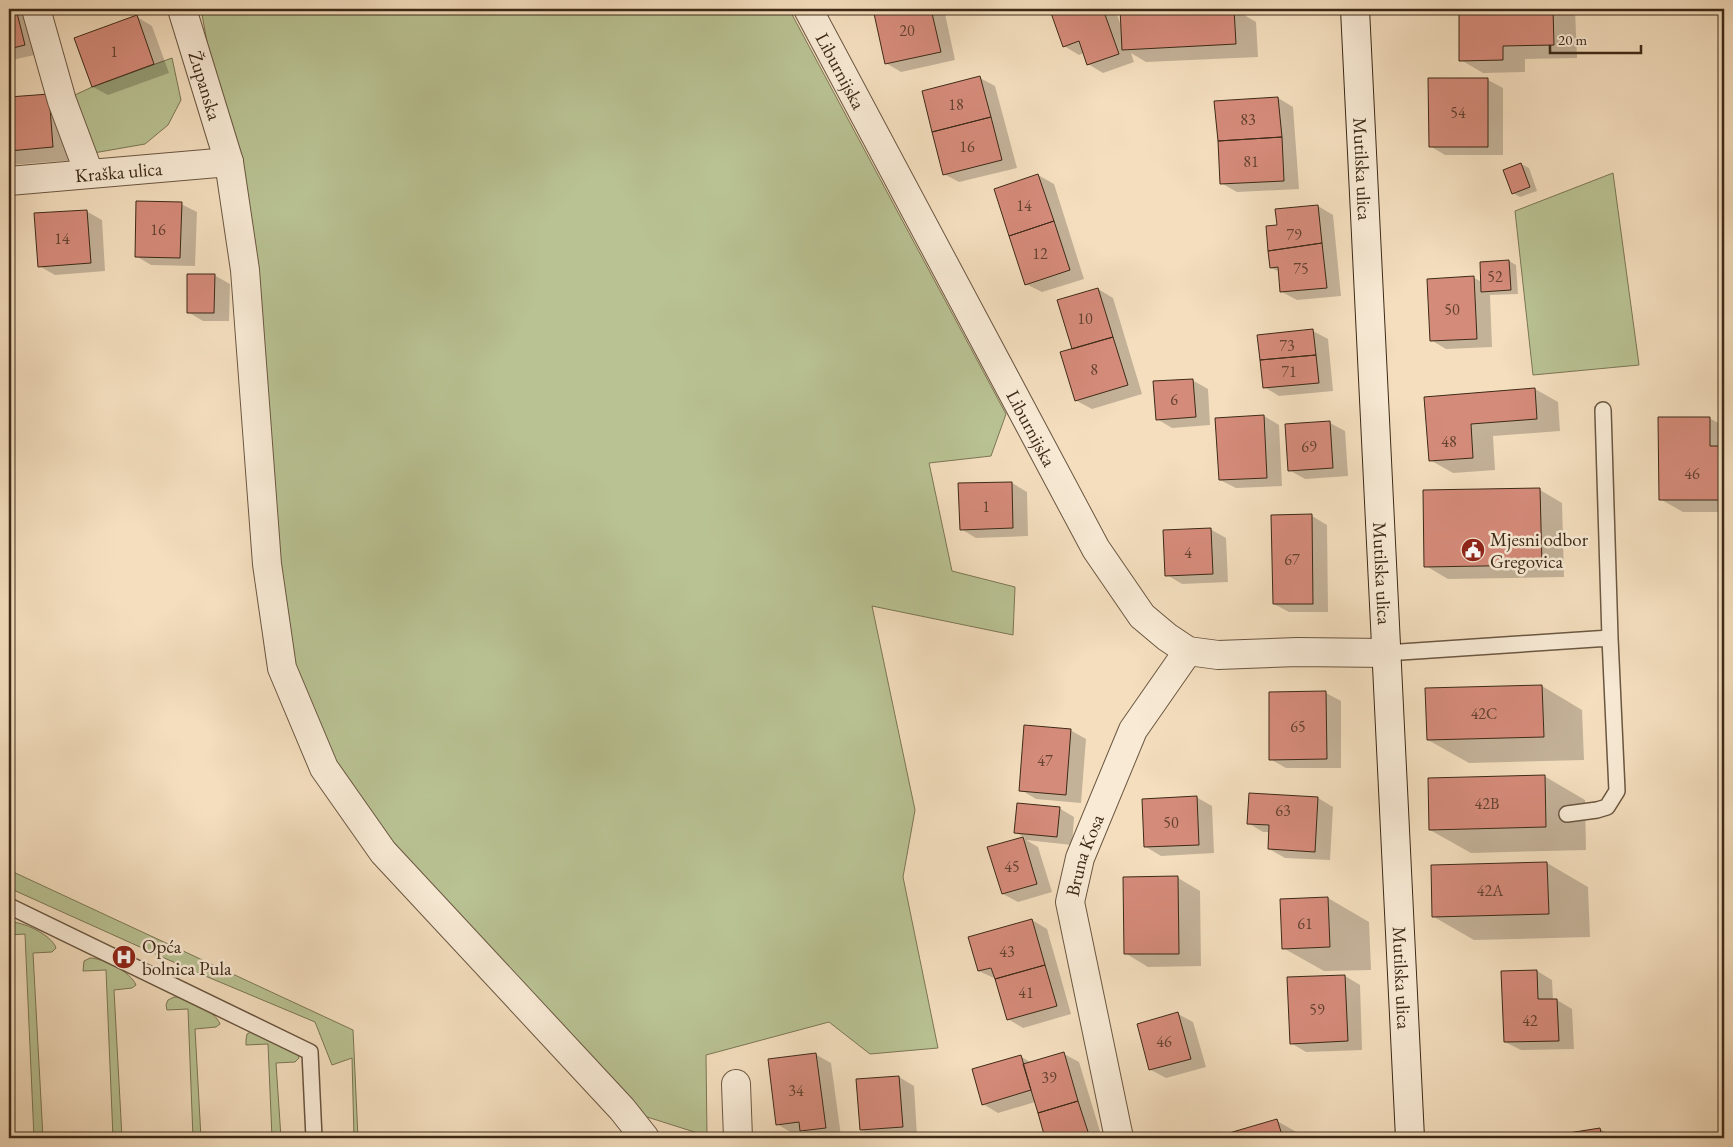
<svg xmlns="http://www.w3.org/2000/svg" width="1733" height="1147" viewBox="0 0 1733 1147" font-family="'EB Garamond',serif">
<rect width="100%" height="100%" fill="#f4debe"/>
<filter id="stains"><feTurbulence type="fractalNoise" baseFrequency=".004" numOctaves="4"/><feColorMatrix values="0 0 0 0 .2 0 0 0 0 .09 0 0 0 0 .02 0 0 0 .5 -.17"/></filter>
<radialGradient id="worn" r=".72"><stop offset=".6" stop-color="#630" stop-opacity="0"/><stop offset="1" stop-color="#630" stop-opacity=".3"/></radialGradient>
<path fill="#b9c293" stroke="#7b7655" d="M201,9h588l217,405 -15,42 -62,7 23,108 63,16 -2,48 -141,-29 43,204 -12,67 35,171 -68,6 -41,-32 -123,33 1,81 -85,-27 -239,-257 -101,-184 -53,-506z
M172,58l9,42 -13,25 -23,19 -63,11 -20,-54 30,-14z
M1613,173l26,192 -106,10 -18,-164z
M9,870l344,160 5,108h-4l-2,-80 -20,7 -17,-43 -124,-52 -182,-82z
M9,922c13,-1 43,13 47,26l-4,4 -19,1 10,185h-9l-9,-204 -16,1z
M90,958c13,0 41,14 46,27l-4,3 -18,2 8,148h-9l-7,-168 -23,1 1,-10z
M174,997c13,0 41,14 46,27l-4,3 -21,2 6,109h-8l-5,-129 -21,1 -1,-5 2,-5z
M253,1031l45,22 1,5 -4,4 -19,1 5,75h-9l-4,-94 -22,1v-5l1,-6z"/>
<path fill="#0003" d="M9,9h17l13,45 -27,6 -3,-2z
M874,9h70l11,51 -54,12 -15,-9z
M1067,9h48l6,17v-17h59v2l54,-2 22,13 2,35 -112,5 -15,-9 3,9 -31,11 -15,-9 -4,-11 -5,2 -15,-9 -11,-32z
M1471,9h104l2,49 -52,1v13l-42,1 -22,-13z
M137,17l15,9 17,47 -61,22 -15,-8z
M980,78l15,8 22,82 -58,14 -15,-8z
M1488,80l15,8v67h-58l-15,-9z
M49,95l27,65 -67,5v-67z
M1278,98l15,9 6,82 -62,3 -16,-9 -6,-80z
M1521,164l8,4 8,23 -17,6 -7,-4z
M1038,175l16,9 30,95 -42,13 -16,-8z
M181,204l16,8 -2,54 -44,-1 -15,-9z
M1318,206l15,9 8,81 -44,4 -15,-8 -2,-20 -9,-4 7,-42z
M86,211l16,9 3,51 -50,4 -16,-9z
M9,249l2,31 -2,1z
M1509,261l7,4 2,29 -28,1 2,52 -46,2 -15,-9 43,-62 8,4 -1,-19z
M214,275l16,9 -1,37h-26l-15,-9z
M1098,289l15,9 29,96 -50,15 -15,-8 -4,-51z
M1313,331l15,8 5,52 -54,5 -15,-9z
M1192,380l16,9 2,36 -38,3 -15,-9z
M1535,389l23,13 2,29 -67,5 2,34 -42,3 -23,-13 -5,-62z
M1264,416l15,9 3,61 -46,2 -16,-8z
M1709,418l15,8v86h-41l-23,-13z
M1330,423l15,8 3,45 -43,3 -16,-9z
M1012,483l15,9 1,44 -52,2 -15,-9z
M1540,490l22,13 2,74 -116,2 -22,-13z
M1312,516l15,9 1,87h-39l-15,-8z
M1210,529l16,9 2,44 -46,2 -15,-9z
M1542,686l40,24 2,50 -115,3 -41,-23z
M1326,693l15,8v67h-55l-16,-9z
M1070,730l16,9 -5,64 -45,-4 -15,-9z
M1544,776l41,24 1,50 -115,3 -41,-23z
M1196,797l16,9 2,47 -53,3 -15,-9z
M1318,798l15,9 -3,53 -45,-2 -16,-9 1,-17h-7l-15,-9z
M1059,808l15,9 -2,28 -46,-5 12,7 14,45 -34,10 -15,-8 -14,-46 36,-10 -10,-6z
M1547,863l41,24 2,50 -116,3 -40,-23z
M1178,878l22,13 1,75 -53,1 -23,-14z
M1328,898l41,24 2,48 -47,1 -41,-23z
M1032,920l15,9 24,85 -48,14 -15,-9 -12,-40 -17,-8z
M1537,971l15,9 1,20h4l15,9 2,40 -53,1 -16,-8z
M1345,976l15,9 2,65 -56,2 -15,-9z
M1178,1014l15,8 13,45 -40,11 -15,-8z
M815,1054l16,9 10,73 -27,2 -11,-7 -11,2 -15,-9z
M1064,1054l15,8 23,76h-56l-11,-36 -37,11 -15,-9 37,-48 12,7z
M899,1077l15,9 3,50 -41,2 -15,-8z
M1277,1121l23,13 1,4h-84z
M1600,1129l16,9h-72z"/>
<path fill="#d58b7a" stroke="#3d2a17" d="M9,9h7l9,36 -16,4z
M873,9h58l10,43 -56,12z
M1063,9h40l16,45 -32,11 -8,-24 -16,6 -12,-34z
M1120,9h38v2l76,-2 2,35 -114,6z
M1459,9h94l1,36 -51,1v14l-44,1z
M137,15l17,49 -62,23 -18,-49z
M980,76l11,41 -59,15 -10,-41z
M1428,78h60v69h-59z
M49,94l4,53 -44,4v-54z
M1278,97l4,40 -64,4 -4,-40z
M991,117l11,43 -59,15 -11,-43z
M1282,137l2,44 -64,3 -2,-43z
M1521,163l9,24 -18,7 -9,-24z
M1038,174l16,47 -45,15 -15,-47z
M136,201l46,1 -2,56 -45,-1z
M1318,205l4,38 -54,8 -2,-25 11,-1 -2,-16z
M87,210l4,53 -53,4 -4,-54z
M1054,221l16,49 -45,15 -16,-49z
M1322,243l5,45 -47,4 -2,-25 -8,1 -2,-17z
M1509,260l2,30 -30,2 -1,-30z
M187,274h28l-1,39h-27z
M1474,276l3,63 -47,2 -3,-62z
M1098,288l15,49 -41,12 -15,-49z
M1313,329l3,26 -56,5 -3,-25z
M1113,337l15,48 -53,16 -15,-49z
M1316,355l3,28 -56,5 -3,-28z
M1193,379l3,38 -40,3 -3,-39z
M1535,388l2,31 -66,5 2,34 -44,3 -5,-64z
M1264,415l3,63 -48,2 -4,-62z
M1658,417h52v29h14v54h-65z
M1330,421l3,47 -45,3 -3,-47z
M1012,482l1,46 -53,2 -2,-47z
M1540,488l2,77 -118,2 -1,-77z
M1312,514l1,90h-40l-2,-89z
M1211,528l2,46 -48,2 -2,-46z
M1542,685l2,52 -117,3 -2,-52z
M1326,691l1,68 -58,1v-68z
M1024,725l47,4 -5,66 -47,-4z
M1545,775l1,52 -117,3 -1,-52z
M1249,793l69,4 -3,55 -47,-3 1,-24 -22,-1z
M1197,796l2,49 -55,2 -2,-48z
M1017,803l43,4 -3,30 -43,-4z
M1023,837l14,47 -35,10 -15,-47z
M1547,862l2,52 -117,3 -1,-52z
M1178,876l1,78h-55l-1,-77z
M1328,897l2,50 -48,2 -2,-50z
M1032,919l13,46 -50,14 -4,-11 -13,3 -10,-34z
M1045,965l12,41 -50,14 -12,-41z
M1537,970l1,29h19l2,42 -55,1 -3,-71z
M1345,975l3,66 -58,3 -3,-67z
M1178,1012l13,47 -42,11 -12,-46z
M1064,1052l14,49 -40,12 -15,-49z
M816,1053l10,75 -26,3 -1,-9 -23,3 -8,-66z
M1021,1055l10,35 -49,15 -10,-36z
M899,1076l4,51 -43,3 -4,-51z
M1078,1101l12,37h-45l-7,-25z
M1277,1119l6,19h-71z
M1600,1128l2,10h-65z"/>
<g fill="none" stroke-linecap="round" stroke-linejoin="round">
<g stroke="#6b5741" stroke-width="18">
<path id="service" d="M1386,653l224,-15 -7,-228
M1567,814l30,-4 10,-3 10,-16 -7,-153
M9,906l301,146 4,86"/>
</g>
<g stroke="#6b5741" stroke-width="30">
<g id="minor">
<path d="M36,9l26,92 27,72"/>
<path id="s1" d="M182,9l47,153 16,108 22,294 15,104 42,100 59,84 239,257 23,29"/>
<path id="s2" d="M808,9l288,540 46,67 25,21 21,14 30,4 79,-3 89,1"/>
<path id="s3" d="M9,181l220,-19"/>
<path d="M736,1084l2,54"/>
<path id="s4" d="M1119,1138l-49,-236 10,-44 53,-128 55,-79"/>
</g>
</g>
<g stroke="#3d2a17" stroke-width="30">
<g id="secondary">
<path id="s5" d="M1355,9l55,1129"/>
</g>
</g>
<use href="#service" stroke="#f8ead5" stroke-width="15"/>
<use href="#minor" stroke="#f8ead5" stroke-width="28"/>
<use href="#secondary" stroke="#f8ead5" stroke-width="28"/>
</g>
<defs>
<g id="civic-disc" transform="scale(1.25)"><circle r="9.5" fill="#8f2418" stroke="#f8ead5"/><path d="M-.6-6.5H3V-4.5H.6V-3L4-1V1h2V6H-6V1h2V-1L-.6-3ZM-1.2 2.5V6h2.4V2.5Z" fill="#fff"/></g>
<g id="hospital-disc" transform="scale(1.25)"><circle r="9.5" fill="#8f2418" stroke="#f8ead5"/><path d="M-5-5h3v3.5h4V-5h3V5h-3V1.5h-4V5h-3Z" fill="#fff"/></g>
</defs>
<g fill-rule="evenodd">
<use href="#civic-disc" x="1473" y="550"/>
<use href="#hospital-disc" x="124" y="957"/>
</g>
<g text-anchor="middle" dominant-baseline="central" stroke-width="5" stroke-linejoin="round" paint-order="stroke">
<g font-size="16" fill="#634230">
<text x="907" y="30">20</text>
<text x="114" y="51">1</text>
<text x="956" y="104">18</text>
<text x="1458" y="112">54</text>
<text x="1248" y="119">83</text>
<text x="967" y="146">16</text>
<text x="1251" y="161">81</text>
<text x="1024" y="205">14</text>
<text x="158" y="229">16</text>
<text x="1294" y="234">79</text>
<text x="62" y="238">14</text>
<text x="1040" y="253">12</text>
<text x="1301" y="268">75</text>
<text x="1495" y="276">52</text>
<text x="1452" y="309">50</text>
<text x="1085" y="318">10</text>
<text x="1287" y="345">73</text>
<text x="1094" y="369">8</text>
<text x="1289" y="371">71</text>
<text x="1174" y="399">6</text>
<text x="1449" y="441">48</text>
<text x="1309" y="446">69</text>
<text x="1692" y="473">46</text>
<text x="986" y="506">1</text>
<text x="1188" y="552">4</text>
<text x="1292" y="559">67</text>
<text x="1484" y="713">42C</text>
<text x="1298" y="726">65</text>
<text x="1045" y="760">47</text>
<text x="1487" y="803">42B</text>
<text x="1283" y="810">63</text>
<text x="1171" y="822">50</text>
<text x="1012" y="866">45</text>
<text x="1490" y="890">42A</text>
<text x="1305" y="923">61</text>
<text x="1007" y="951">43</text>
<text x="1026" y="992">41</text>
<text x="1317" y="1009">59</text>
<text x="1530" y="1020">42</text>
<text x="1164" y="1041">46</text>
<text x="1049" y="1077">39</text>
<text x="796" y="1090">34</text>
</g>
<g font-size="19" fill="#3d2a17" stroke="#f8ead5">
<text stroke="none"><textPath href="#s2" startOffset="70">Liburnijska</textPath></text>
<text stroke="none"><textPath href="#s1" startOffset="80">Županska</textPath></text>
<text stroke="none"><textPath href="#s5" startOffset="160">Mutilska ulica</textPath></text>
<text stroke="none"><textPath href="#s3" startOffset="110">Kraška ulica</textPath></text>
<text stroke="none"><textPath href="#s2" startOffset="475">Liburnijska</textPath></text>
<text stroke="none"><textPath href="#s5" startOffset="565">Mutilska ulica</textPath></text>
<text stroke="none"><textPath href="#s4" startOffset="290">Bruna Kosa</textPath></text>
<text stroke="none"><textPath href="#s5" startOffset="970">Mutilska ulica</textPath></text>
</g>
<g font-size="19" fill="#3d2a17" stroke="#f8ead5" text-anchor="start">
<text x="1490" y="539">Mjesni odbor<tspan x="1490" dy="22">Gregovica</tspan></text>
<text x="142" y="946">Opća<tspan x="142" dy="22">bolnica Pula</tspan></text>
</g>
</g>
<rect width="1733" height="1147" fill="none" stroke="#f4debe" stroke-width="30"/>
<rect x="10" y="10" width="1713" height="1127" fill="none" stroke="#3d2a17" stroke-width="2.5"/>
<rect x="15" y="15" width="1703" height="1117" fill="none" stroke="#3d2a17"/>
<path d="M1550 45v8h91v-8" fill="none" stroke="#3d2a17" stroke-width="2.5"/>
<text x="1558" y="45" font-size="15" fill="#3d2a17" stroke="#f8ead5" stroke-width="4" paint-order="stroke">20 m</text>
<rect width="100%" height="100%" filter="url(#stains)"/>
<rect width="100%" height="100%" fill="url(#worn)"/>
</svg>
